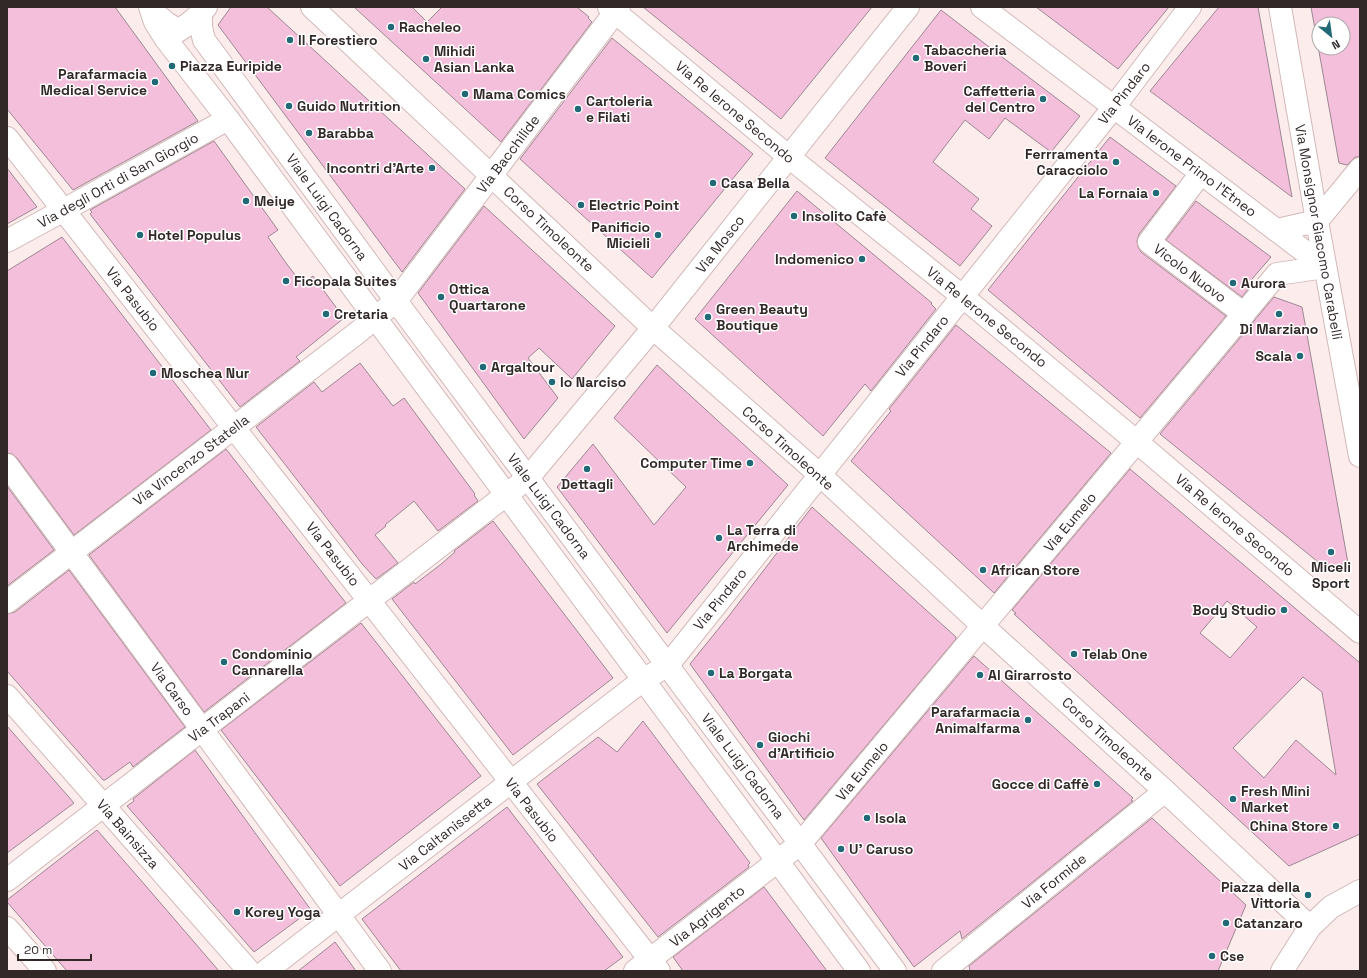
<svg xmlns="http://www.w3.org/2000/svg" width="1367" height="978" viewBox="0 0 1367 978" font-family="'Space Grotesk',sans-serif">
<rect width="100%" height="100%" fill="#fdecec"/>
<path fill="#f4bfdb" stroke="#9d8792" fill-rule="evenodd" d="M7,7h108l83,114 -125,69 -66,-81z
M231,7h36l198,182 -63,83 -184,-247z
M354,7h58l15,15 15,-15h135l12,10 -1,1 4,4 -91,120z
M643,7h229l-91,112z
M1036,7h133l-51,62z
M1219,7h39l34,190 -142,-106z
M1311,7h49v150h-5l-8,8 -8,-2zM1319,24h24v24h-24z
M941,10l69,53 70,53 -29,36 -46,-34 -16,21 -24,-19 -32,42 46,37 -8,10 21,17 -32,40 -135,-108z
M612,38l141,116 -101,124 -132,-119z
M1110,137l66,49 -37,48 -2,7 1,6 3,5 85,64 -86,102 -152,-128z
M214,141l64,89 -10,7 18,26 16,21 11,-8 31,42 -48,39 4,4 -60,46 -150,-193 2,-2 -2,-2z
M7,168l30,39 -30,17z
M797,191l135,112 -1,1 5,5 -65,82 -6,-7 -42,52 -128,-117z
M1196,201l75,56 -25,29 3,2 -7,9 -76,-57z
M484,206l131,120 -43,53 -33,-31 -11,10 30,40 -34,41 -106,-146z
M62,237l149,193 -137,105 -57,-77 -5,-4 -5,-1v-182z
M1274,297l28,10 46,256 -20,7 -168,-136z
M956,325l155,128 -117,140 -143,-132 40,-50 -2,-2z
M360,363l33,43 11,-8 71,96 -1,1 4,6 -40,30 -24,-30 -29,24 1,1 -11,9 23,28 -22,16 -13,-14 -107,-138 58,-45 8,10z
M657,365l131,120 -121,148 -110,-146 36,-43 61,81 32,-38 -72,-69z
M226,449l120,154 -142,109 -115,-157z
M1130,469l230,194v171l-71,32 -275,-252 2,-1 -4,-3zM1227,601l30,26 -27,31 -30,-25zM1303,677l19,15 14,83 -40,-35 -32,38 -31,-30z
M7,486l47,64 -47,36z
M812,507l144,130v2l-152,181 -114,-156 38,-47z
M493,521l120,157 -100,77 -121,-156 22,-17 1,2 25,-19 15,-13 -1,-1z
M69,570l116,157 -52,40 -3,-5 -25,18h-2l-96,-109v-57l8,-2z
M361,623l120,153 -141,110 -119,-156z
M974,656l159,142 -2,2 2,1 -171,138 -2,-8 -46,36 -93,-129z
M643,721l107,142 -2,2 1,2 -91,70 -121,-153 61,-47 19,15z
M7,726l67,77 -67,50z
M195,750l116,160 -57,42 -127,-146 7,-5 -1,-2z
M507,807l116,150 -19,14h-203l-39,-52z
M1152,818l94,87 -28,66h-248l-1,-5z
M97,830l48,55 74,86h-152l-60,-69v-2z
M764,887l63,84h-144l-10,-14z
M335,942l21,29h-58l27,-21z"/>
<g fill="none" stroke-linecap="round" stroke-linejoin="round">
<g stroke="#d3b8b8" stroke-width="15">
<path id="lane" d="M154,7l16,13 17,10"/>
</g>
<g stroke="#d3b8b8" stroke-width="24">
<path id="street" d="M609,7l180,150 173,139 175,146 223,190
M982,7l343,260
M1280,7l37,214 43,235
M7,138l652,833
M1201,173l-52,69 95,72
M1277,230l40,-9 43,-52
M7,241l57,-31 164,-91
M7,465l373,506
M7,602l350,-269 39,-32 223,-294
M7,696l242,275
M7,880l521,-402 125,-150 255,-321
M7,928l38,43
M266,971l377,-291 25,-15 446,-558 76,-100
M635,971l166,-128 476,-569 48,-7
M943,971l222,-180"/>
</g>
<g stroke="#d3b8b8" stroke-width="24">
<path id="secondary" d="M150,7l5,15 10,16 63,81 631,852
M312,7l341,321 167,147 163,151 182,165 145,136
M201,14v13l3,13 192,261 499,670
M165,38c16,-8 30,-17 41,-31
M1282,971l28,-44 21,-20 29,-16"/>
</g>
<use href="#lane" stroke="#fff" stroke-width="13"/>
<use href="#street" stroke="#fff" stroke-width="22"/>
<use href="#secondary" stroke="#fff" stroke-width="22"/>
</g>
<g fill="#226978" stroke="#fff" stroke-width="1.5">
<circle cx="391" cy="27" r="4"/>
<circle cx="290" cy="40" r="4"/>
<circle cx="916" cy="58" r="4"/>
<circle cx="426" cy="59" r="4"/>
<circle cx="172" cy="66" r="4"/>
<circle cx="155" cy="82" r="4"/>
<circle cx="465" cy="94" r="4"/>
<circle cx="1043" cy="99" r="4"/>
<circle cx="289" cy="106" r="4"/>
<circle cx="578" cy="109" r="4"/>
<circle cx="309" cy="133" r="4"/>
<circle cx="1116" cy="162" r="4"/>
<circle cx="432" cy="168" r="4"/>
<circle cx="713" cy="183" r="4"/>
<circle cx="1156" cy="193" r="4"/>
<circle cx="246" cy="201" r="4"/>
<circle cx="581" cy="205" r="4"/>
<circle cx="794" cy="216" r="4"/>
<circle cx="140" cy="235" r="4"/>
<circle cx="658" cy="235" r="4"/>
<circle cx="862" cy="259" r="4"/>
<circle cx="286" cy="281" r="4"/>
<circle cx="1233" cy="283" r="4"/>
<circle cx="441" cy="297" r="4"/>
<circle cx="326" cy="314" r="4"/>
<circle cx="1279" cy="314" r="4"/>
<circle cx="708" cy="317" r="4"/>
<circle cx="1300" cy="356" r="4"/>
<circle cx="483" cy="367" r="4"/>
<circle cx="153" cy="373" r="4"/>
<circle cx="552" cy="382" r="4"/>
<circle cx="750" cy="463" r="4"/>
<circle cx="587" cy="469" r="4"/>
<circle cx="719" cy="538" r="4"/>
<circle cx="1331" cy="552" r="4"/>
<circle cx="983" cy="570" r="4"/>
<circle cx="1284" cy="610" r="4"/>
<circle cx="1074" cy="654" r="4"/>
<circle cx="224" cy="662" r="4"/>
<circle cx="711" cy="673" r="4"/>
<circle cx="980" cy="675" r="4"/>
<circle cx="1028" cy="720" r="4"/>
<circle cx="760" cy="745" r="4"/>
<circle cx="1097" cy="784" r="4"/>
<circle cx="1233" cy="799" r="4"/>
<circle cx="867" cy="818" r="4"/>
<circle cx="1336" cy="826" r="4"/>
<circle cx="841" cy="849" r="4"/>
<circle cx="1308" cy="895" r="4"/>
<circle cx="237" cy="912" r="4"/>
<circle cx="1226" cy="923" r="4"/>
<circle cx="1212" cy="956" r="4"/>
</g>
<g text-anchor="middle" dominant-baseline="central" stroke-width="3" stroke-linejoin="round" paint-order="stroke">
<g font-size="14" font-weight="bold" fill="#322828" stroke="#fff" text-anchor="start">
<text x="399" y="27">Racheleo</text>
<text x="298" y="40">Il Forestiero</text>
<text x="924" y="50">Tabaccheria<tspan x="924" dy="16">Boveri</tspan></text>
<text x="434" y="51">Mihidi<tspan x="434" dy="16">Asian Lanka</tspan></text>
<text x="180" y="66">Piazza Euripide</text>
<text x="147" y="74" text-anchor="end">Parafarmacia<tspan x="147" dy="16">Medical Service</tspan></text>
<text x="1035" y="91" text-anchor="end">Caffetteria<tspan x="1035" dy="16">del Centro</tspan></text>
<text x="473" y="94">Mama Comics</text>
<text x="586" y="101">Cartoleria<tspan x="586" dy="16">e Filati</tspan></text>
<text x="297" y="106">Guido Nutrition</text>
<text x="317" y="133">Barabba</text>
<text x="1108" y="154" text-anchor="end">Ferrramenta<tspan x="1108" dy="16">Caracciolo</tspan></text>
<text x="424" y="168" text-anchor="end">Incontri d'Arte</text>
<text x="721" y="183">Casa Bella</text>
<text x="1148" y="193" text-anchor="end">La Fornaia</text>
<text x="254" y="201">Meiye</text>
<text x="589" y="205">Electric Point</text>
<text x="802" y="216">Insolito Cafè</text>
<text x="650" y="227" text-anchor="end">Panificio<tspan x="650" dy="16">Micieli</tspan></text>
<text x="148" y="235">Hotel Populus</text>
<text x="854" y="259" text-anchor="end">Indomenico</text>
<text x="294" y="281">Ficopala Suites</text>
<text x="1241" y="283">Aurora</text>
<text x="449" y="289">Ottica<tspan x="449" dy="16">Quartarone</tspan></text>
<text x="716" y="309">Green Beauty<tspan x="716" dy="16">Boutique</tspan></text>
<text x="334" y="314">Cretaria</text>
<text x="1279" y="329" text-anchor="middle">Di Marziano</text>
<text x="1292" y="356" text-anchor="end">Scala</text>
<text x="491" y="367">Argaltour</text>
<text x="161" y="373">Moschea Nur</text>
<text x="560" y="382">Io Narciso</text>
<text x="742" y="463" text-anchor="end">Computer Time</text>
<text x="587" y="484" text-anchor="middle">Dettagli</text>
<text x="727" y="530">La Terra di<tspan x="727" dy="16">Archimede</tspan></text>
<text x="1331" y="567" text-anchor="middle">Miceli<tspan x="1331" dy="16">Sport</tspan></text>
<text x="991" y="570">African Store</text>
<text x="1276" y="610" text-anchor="end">Body Studio</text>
<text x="232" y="654">Condominio<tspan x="232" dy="16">Cannarella</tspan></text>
<text x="1082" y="654">Telab One</text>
<text x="719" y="673">La Borgata</text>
<text x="988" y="675">Al Girarrosto</text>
<text x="1020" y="712" text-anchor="end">Parafarmacia<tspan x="1020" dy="16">Animalfarma</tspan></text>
<text x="768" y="737">Giochi<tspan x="768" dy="16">d'Artificio</tspan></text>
<text x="1089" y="784" text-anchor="end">Gocce di Caffè</text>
<text x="1241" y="791">Fresh Mini<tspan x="1241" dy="16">Market</tspan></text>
<text x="875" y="818">Isola</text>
<text x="1328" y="826" text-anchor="end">China Store</text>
<text x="849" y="849">U' Caruso</text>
<text x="1300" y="887" text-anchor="end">Piazza della<tspan x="1300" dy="16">Vittoria</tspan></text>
<text x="245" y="912">Korey Yoga</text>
<text x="1234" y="923">Catanzaro</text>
<text x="1220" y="956">Cse</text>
</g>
<g font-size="14" fill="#322828" stroke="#fff">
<text transform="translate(1124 93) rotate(-52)">Via Pindaro</text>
<text transform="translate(735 112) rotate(40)">Via Re Ierone Secondo</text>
<text transform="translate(508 154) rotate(-53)">Via Bacchilide</text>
<text transform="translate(1192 166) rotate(37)">Via Ierone Primo l'Etneo</text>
<text transform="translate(118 180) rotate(-29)">Via degli Orti di San Giorgio</text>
<text transform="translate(327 207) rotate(54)">Viale Luigi Cadorna</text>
<text transform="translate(549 229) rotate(43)">Corso Timoleonte</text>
<text transform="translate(1319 232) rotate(80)">Via Monsignor Giacomo Carabelli</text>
<text transform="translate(720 244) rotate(-52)">Via Mosco</text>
<text transform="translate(1190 273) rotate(37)">Vicolo Nuovo</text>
<text transform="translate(133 299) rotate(52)">Via Pasubio</text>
<text transform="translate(987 317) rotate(39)">Via Re Ierone Secondo</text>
<text transform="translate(922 346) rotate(-51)">Via Pindaro</text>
<text transform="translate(788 448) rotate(42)">Corso Timoleonte</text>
<text transform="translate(191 460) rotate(-37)">Via Vincenzo Statella</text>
<text transform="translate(549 506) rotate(53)">Viale Luigi Cadorna</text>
<text transform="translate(1070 522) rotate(-50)">Via Eumelo</text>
<text transform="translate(1235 525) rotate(40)">Via Re Ierone Secondo</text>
<text transform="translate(333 554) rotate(52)">Via Pasubio</text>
<text transform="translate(720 599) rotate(-51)">Via Pindaro</text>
<text transform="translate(172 689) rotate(54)">Via Carso</text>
<text transform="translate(219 717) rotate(-37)">Via Trapani</text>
<text transform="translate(1108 739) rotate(42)">Corso Timoleonte</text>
<text transform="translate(743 766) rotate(53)">Viale Luigi Cadorna</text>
<text transform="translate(862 771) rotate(-50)">Via Eumelo</text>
<text transform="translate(532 810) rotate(52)">Via Pasubio</text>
<text transform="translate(445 833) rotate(-38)">Via Caltanissetta</text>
<text transform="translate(128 834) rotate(49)">Via Bainsizza</text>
<text transform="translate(1054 881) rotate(-39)">Via Formide</text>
<text transform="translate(707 916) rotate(-38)">Via Agrigento</text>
</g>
</g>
<rect width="1367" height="978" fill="none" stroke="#322828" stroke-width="16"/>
<g transform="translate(1331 36) rotate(151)"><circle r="19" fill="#ffffff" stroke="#ada9a9"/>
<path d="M0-3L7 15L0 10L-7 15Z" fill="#226978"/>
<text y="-6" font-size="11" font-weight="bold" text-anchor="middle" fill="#322828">N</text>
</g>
<path d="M18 954v6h73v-6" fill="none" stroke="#322828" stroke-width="2"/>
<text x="24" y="954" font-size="12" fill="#322828" stroke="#ffffff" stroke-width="3" paint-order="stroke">20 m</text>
</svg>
